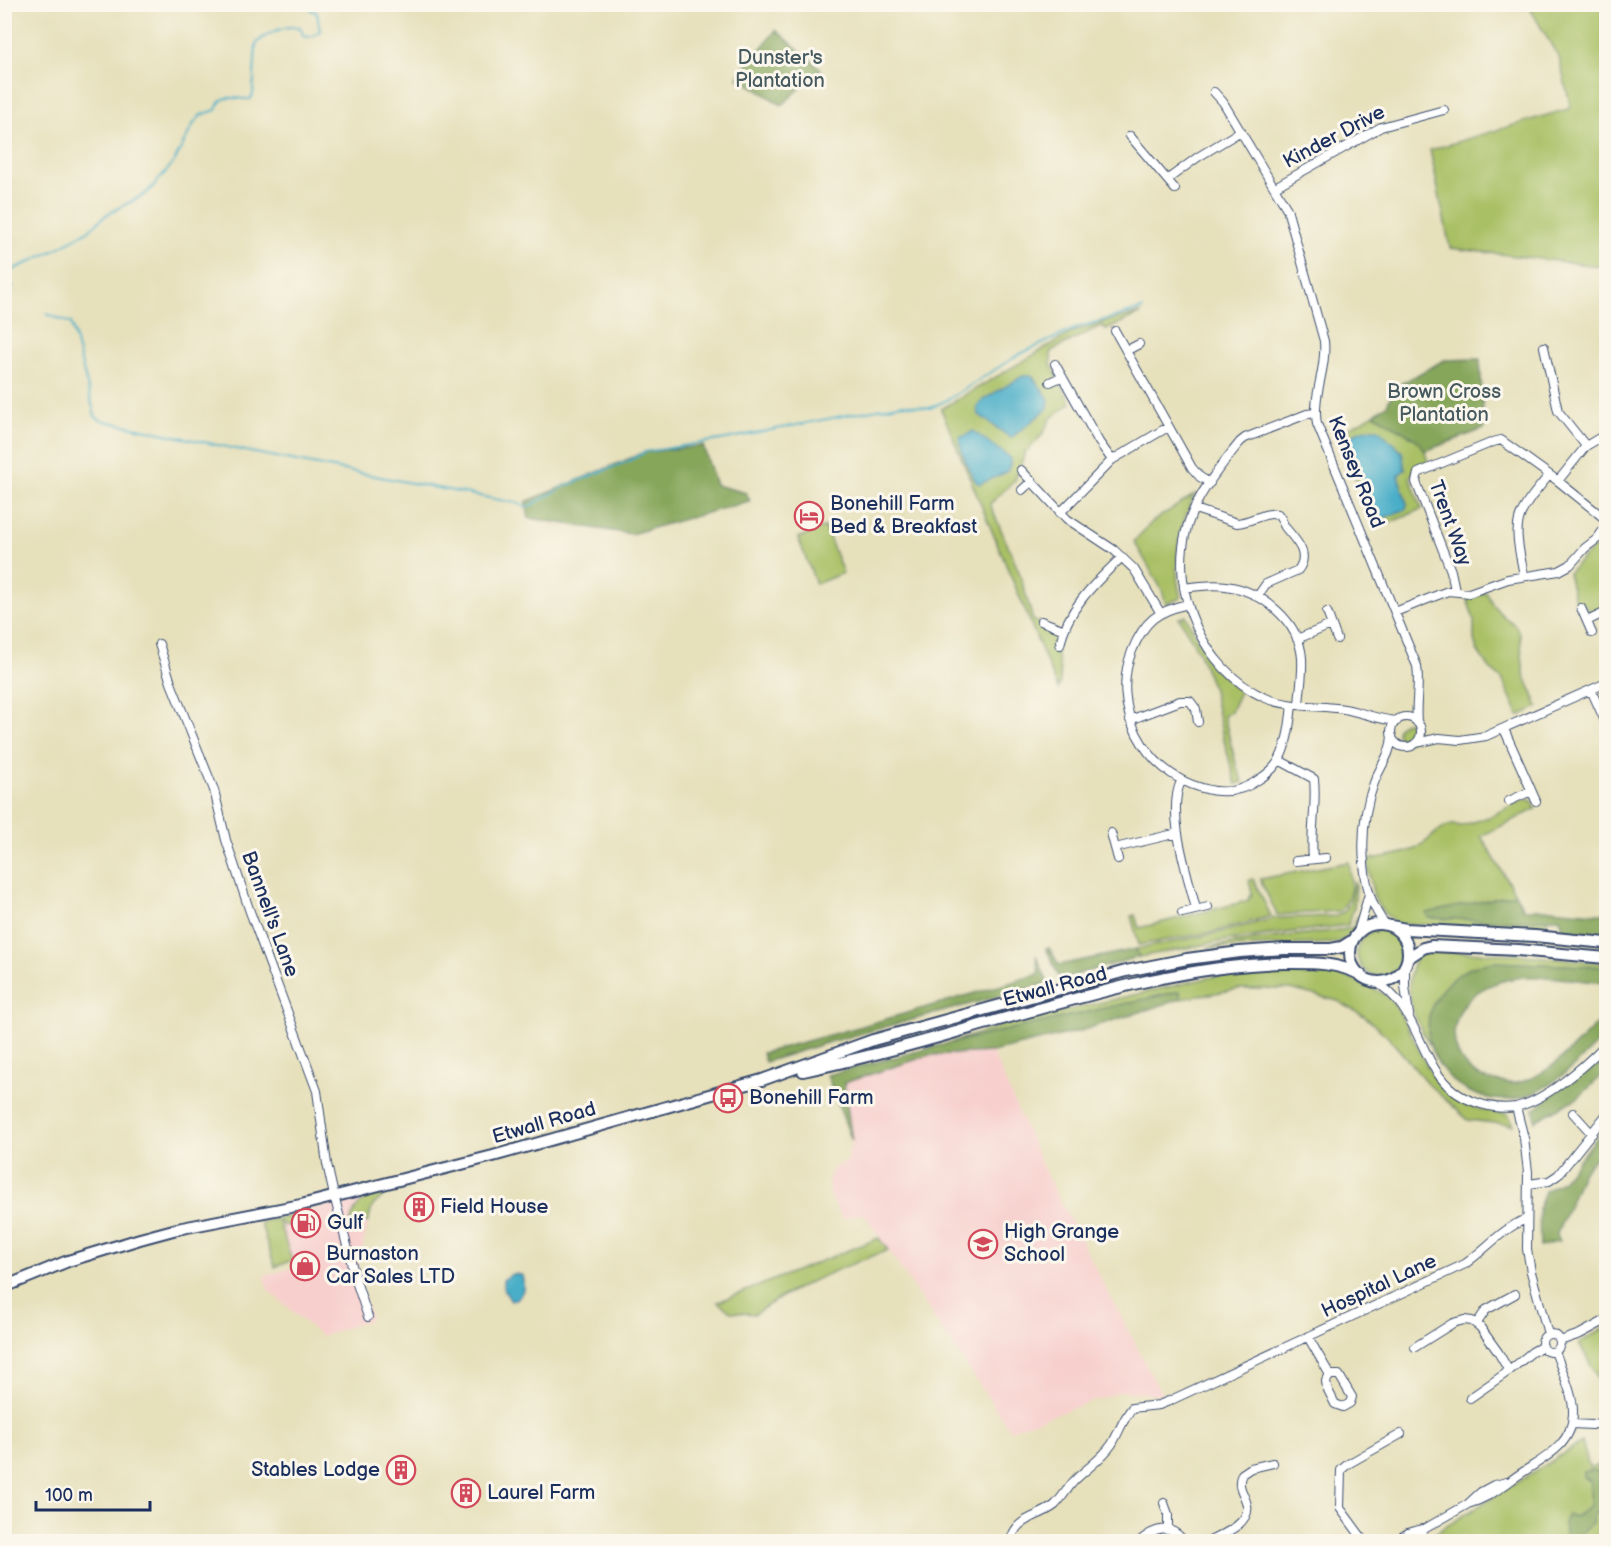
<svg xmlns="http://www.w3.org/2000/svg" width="1611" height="1546" viewBox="0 0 1611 1546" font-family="'Balsamiq Sans',sans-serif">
<rect width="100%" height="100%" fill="#fbf7ec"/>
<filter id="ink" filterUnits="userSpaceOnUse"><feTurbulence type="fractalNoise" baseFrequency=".0167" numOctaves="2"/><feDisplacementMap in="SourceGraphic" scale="12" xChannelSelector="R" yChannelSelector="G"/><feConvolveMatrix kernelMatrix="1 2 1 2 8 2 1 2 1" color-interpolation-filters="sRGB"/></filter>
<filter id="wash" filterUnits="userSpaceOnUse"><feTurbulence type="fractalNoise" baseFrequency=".008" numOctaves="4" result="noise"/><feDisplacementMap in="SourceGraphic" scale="24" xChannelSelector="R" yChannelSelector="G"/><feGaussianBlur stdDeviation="1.35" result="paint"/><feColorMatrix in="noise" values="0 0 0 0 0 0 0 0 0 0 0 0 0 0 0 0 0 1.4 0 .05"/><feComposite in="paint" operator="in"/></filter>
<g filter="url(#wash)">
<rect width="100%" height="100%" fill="#e6e0bb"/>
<path fill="#f7d0ce" d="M992,1052l53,120 117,223 -40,-4 -112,39 -147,-217 -21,6 -13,-26 -1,-11 5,-14 13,-6 6,-21 -8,-58 86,-28z
M388,1191l-16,16 -15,64 14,48 -50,17 -53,-46 -4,-14 30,-9 -17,-49z"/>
<path fill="#a9c065" stroke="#627862" stroke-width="1.5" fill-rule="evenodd" d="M1528,5h78v262l-156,-19 -20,-98 141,-42 -12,-50z
M1142,313l-36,17 -4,-5 -51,26v13l20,39 -20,15 -9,17 -17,18 -10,27 -25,24 30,70 13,46 25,12c0,5 -2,11 -2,16 1,14 8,26 2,41l-117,-280 132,-77 29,-10z
M1374,414l43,26 8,11 3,12 -13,6 -5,8 12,32 -44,19 -42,-93zM1353,435l45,40 9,29 -30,12 -23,-56 -9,-13v-7z
M1195,494c-16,33 -24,68 -14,104l-15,6 -4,-14 -28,-49 19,-20z
M825,527l18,46 -27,11 -18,-46z
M1606,534v74l-14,7 -9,-12 -7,2 -8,-32 18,-18 18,-16z
M1486,592l7,13 10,11 12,9 5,9 4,40 14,33 -19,9 -17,-37 -13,-11 -12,-18 -3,-10v-20l-7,-21z
M1186,616l13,26 17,26 25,22 -10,21 -7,5 13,52 6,14 -7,2 -13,-47 -11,-51 -14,-35 -19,-33z
M1397 732a10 10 0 1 1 20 0a10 10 0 1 1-20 0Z
M1524,799l7,1 5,9 -55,27 49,83h17v9l-148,-4c-28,-16 -27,-33 -31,-62l4,-3c13,-3 30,-4 43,-10 16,-7 25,-29 46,-23l28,-9z
M1349,862c3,20 5,34 -9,49l-63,4 -17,-36z
M1253,879l18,37 -58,16 -74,13 -8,-29 4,-1 4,13 108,-27 5,-7 -3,-14z
M1354,882l2,3 -2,23 -6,17 -120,15 -89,17 -3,-8 77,-15 62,-16 61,-2 9,-5 5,-9z
M1358,915c0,13 -9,25 -24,28l-127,5 30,-6 111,-13 5,-2z
M1357 953a23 23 0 1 1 46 0a23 23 0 1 1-46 0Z
M1437,951l74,3 95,9v4c-23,-1 -46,-2 -69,-3 -39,-2 -74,-7 -99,32 -12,18 -11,36 -4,57 -8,-15 -18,-31 -23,-47 -3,-12 -3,-36 5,-47 5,-6 14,-7 21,-8z
M1301,970c27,2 38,3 62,14 11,5 20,8 28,16 8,10 15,25 21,36 27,54 32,70 96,78l5,11 -45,-5 -40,-36 -40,-47 -24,-21 -26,-15 -48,-12h-51l-58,10 -1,-7 -228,50 55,-18 205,-47 48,-6z
M388,1191l-16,16 -4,15 -18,3c3,-23 18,-29 38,-34z
M288,1216l4,8 -8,2 -6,-6 14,40 -17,7 -15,-45z
M879,1238l9,12c-46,18 -93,35 -133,64l-24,-2 -13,-10z
M1606,1327v67l-27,-51z
M1582,1442l7,25 17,-3v77l-185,1z"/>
<path fill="#86a65a" stroke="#506a5c" stroke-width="1.5" d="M776,30l45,39 -39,36 -45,-28z
M1480,359l4,70 -59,22 -8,-11 -43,-26 13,-9 8,-18 49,-27z
M703,446l13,39 30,8 4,8 -119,33 -102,-16 -3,-16 119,-50z
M1515,894l8,15h28l55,5v22l-43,-6 -3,-12 -55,3 -77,-3 -2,-5z
M1046,948h3l10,17 77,-16 3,8 -79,22z
M1036,955l12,28 -222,60 -61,19 -3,-9 97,-26 180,-53z
M1496,962l110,5v16c-25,-2 -67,-9 -90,-5 -18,3 -41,11 -52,27 -21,30 -7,70 31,76 7,1 14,3 22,2 36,-8 64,-45 89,-68v19c-20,21 -43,45 -70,58 -71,34 -143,-52 -89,-108 14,-14 29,-20 49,-22z
M1180,991l1,8 -101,32 -88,21 -62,3 -86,28 8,58 -25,-66 114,-30z
M1606,1053v19l-28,26 -43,23 -1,-12z
M1606,1126v22l-4,2 -20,23 -25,61 2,7 -19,6 -1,-39 6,-17 17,-10z
M1590,1470l16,2c1,19 5,32 -13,44l-1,7 -19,18h-7l-2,-18 4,-9 6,3 16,-10v-25l-7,-5v-5z"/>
<path fill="#49aec8" stroke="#326e93" stroke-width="1.5" d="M1023,376h9l17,23 -1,9 -37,30 -33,-24 -1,-7 7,-8z
M1367,429h11l24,23 3,17 -7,7 9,28 -1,5 -24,10 -5,-3 -23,-56 -9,-13 -1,-7 15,-9z
M973,431l37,27v7l-3,7 -27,12 -4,-2c-8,-15 -15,-28 -17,-45l8,-2z
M512,1274l10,1c3,13 2,21 -11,26l-7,-11 -1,-10z"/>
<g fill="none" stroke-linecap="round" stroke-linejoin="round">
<path stroke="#49aec8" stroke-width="2" d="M4,304l9,-16 -6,-11 1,-5 47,-22 33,-19 18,-16 41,-22 27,-31 20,-39 7,-8 15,-5c5,-19 21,-10 35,-11l2,-5 3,-50c10,-11 29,-19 44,-17l4,10 9,-1 7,-5 -3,-18 -6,-3v-4l2,-2
M47,314l24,9 24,93 5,4 155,33 261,50 12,4 37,-21 63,-25 17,-9 81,-13 177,-35 27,4 19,-9 69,-44 61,-28 64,-18"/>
</g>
</g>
<g filter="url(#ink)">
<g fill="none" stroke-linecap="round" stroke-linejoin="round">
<g stroke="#394a6c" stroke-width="10">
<path id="minor" d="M1214,92l9,10 64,107 37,132c3,29 -12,53 -7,83l100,242c3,19 -2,37 0,56
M1130,136l45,53
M1168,179l30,-22 43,-26
M1275,187l106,-60 63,-17
M1115,331l77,137 8,9 10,6
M1544,347l14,64 28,35
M1126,351l13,-7
M1055,364l44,78 13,18
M1050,382l11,-5
M1315,413l-8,1 -62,24 -5,4c-21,26 -46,56 -54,89 -16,63 18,138 77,166 25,11 54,8 81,12 18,3 34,11 53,12
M1021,470l46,49 47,31 20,19 26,43
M1558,481l28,-35 20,-12
M1022,490l10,-9
M1195,509l42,14c15,-1 26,-11 41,-9 4,4 4,8 7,13 10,13 26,26 13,43l-32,14 -9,13
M1060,513l52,-53 56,-33
M1524,576c-3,-19 -11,-44 -3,-62 6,-14 19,-27 28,-39
M1184,588c14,-2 28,-4 42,-2 36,5 73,35 76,72 1,16 -2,31 -3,47
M1188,604c-31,7 -44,17 -56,47 -22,56 12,121 70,137 20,6 38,5 56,-8 8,-5 18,-13 22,-22 8,-16 10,-35 12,-53
M1581,608l11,25
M1327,612l10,27
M1395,612l53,-21 21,2 39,-14 51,-8 11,-6 15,-17 12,-9 9,-13 -2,-8 -46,-37 -57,-41 -8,2 -68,28 -7,3 -2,9 35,89 4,19
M1041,621l21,8
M1587,621l19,-9
M1297,639l34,-14
M159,644l12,39 43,107 12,50 23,69 68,182 10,73 6,27 23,90 12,36
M1060,645c7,-37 36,-63 62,-88
M1591,690l15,33
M1391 732a15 15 0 1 1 30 0a15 15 0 1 1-30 0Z
M1130,720l50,-19h10l6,8 2,13
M1504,729l32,72
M1416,743l23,-5 21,2 26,-4 120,-53
M1279,760l35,19c3,27 -4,53 -1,80
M1181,781c-15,33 7,94 15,128
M1509,801l22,-10
M1111,833l7,26
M1115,848l63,-15
M1296,861l30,-3
M1182,913l26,-6
M1386,925c-29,-34 -27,-102 -12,-142 6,-17 17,-28 18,-47
M1357,935l12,-41
M1405,966v20l4,29
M1374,981c35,19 42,58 62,90 9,14 23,26 39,31 13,5 27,7 41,5 30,-7 69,-41 90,-63
M1516,1107l8,31 4,34 -1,77 4,23 17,62
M1573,1113l19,21
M1529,1184l20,-3 9,-6 48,-60
M1477,1323l9,-13 29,-16
M1542 1343a9 9 0 1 1 18 0a9 9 0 1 1-18 0Z
M1308,1337l22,38h9l13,22 -2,6 -7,4 -8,-3 -8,-16 -1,-7 4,-6
M1560,1341l20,-7 26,-14
M1415,1347l38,-24 11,-3 8,1 8,6 18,25 11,19 23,-19 11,-6
M1470,1398l39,-27
M1572,1424l20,1 6,-2
M1164,1503l4,11v15
M1468,1504c17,-5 27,-12 41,-22 24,-20 63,-31 64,-68 1,-19 -12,-45 -18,-63
M1011,1542c3,-25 28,-24 44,-37 8,-8 13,-18 20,-25 13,-13 27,-21 37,-36 7,-12 11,-25 20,-36l27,-3 10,-4 296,-137c21,-15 37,-35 61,-45
M1139,1542c15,-14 32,-19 45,0
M1208,1542c13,-7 43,-18 39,-37 -3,-13 -11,-18 -5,-31l9,-6 22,-5
M1365,1542l-25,-34 1,-38 7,-6 53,-30
M1394,1542l14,-9 14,-4
M1407,1542l19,-14 42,-24 13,-12 13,-7 13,-3"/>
</g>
<g stroke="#394a6c" stroke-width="14">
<path id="highway" d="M1350 953a29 29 0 1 1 58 0a29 29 0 1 1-58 0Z
M1391,926l15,3 129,7 71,7
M1408,958l15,-10 8,-2 87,4 88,8
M803,1071c57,-12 112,-27 167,-43 103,-28 208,-63 315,-65 27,0 52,-1 76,12
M4,1287l64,-26 72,-22 37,-10 124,-24 192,-49 269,-76 111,-40 253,-69 61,-12 53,-7 44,-3h47l11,-2 11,-7"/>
</g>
<use href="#minor" stroke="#fff" stroke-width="8"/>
<use href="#highway" stroke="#fff" stroke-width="10"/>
</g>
</g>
<defs>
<g id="hotel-ring" transform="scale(1.5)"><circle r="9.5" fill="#fbf7ec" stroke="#d1495b" stroke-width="1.5"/><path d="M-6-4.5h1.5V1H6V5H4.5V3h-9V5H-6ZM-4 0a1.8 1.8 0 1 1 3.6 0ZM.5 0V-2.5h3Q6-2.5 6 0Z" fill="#d1495b"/></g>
<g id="bus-ring" transform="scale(1.5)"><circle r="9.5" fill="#fbf7ec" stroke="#d1495b" stroke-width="1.5"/><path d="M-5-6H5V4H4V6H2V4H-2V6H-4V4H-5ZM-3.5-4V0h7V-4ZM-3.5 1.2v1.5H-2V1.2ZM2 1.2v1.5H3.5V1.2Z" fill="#d1495b"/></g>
<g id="building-ring" transform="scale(1.5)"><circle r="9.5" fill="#fbf7ec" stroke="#d1495b" stroke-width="1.5"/><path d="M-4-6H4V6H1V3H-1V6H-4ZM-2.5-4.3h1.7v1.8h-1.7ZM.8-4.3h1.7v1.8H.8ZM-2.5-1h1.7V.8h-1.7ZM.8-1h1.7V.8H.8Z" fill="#d1495b"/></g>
<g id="fuel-ring" transform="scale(1.5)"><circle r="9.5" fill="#fbf7ec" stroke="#d1495b" stroke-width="1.5"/><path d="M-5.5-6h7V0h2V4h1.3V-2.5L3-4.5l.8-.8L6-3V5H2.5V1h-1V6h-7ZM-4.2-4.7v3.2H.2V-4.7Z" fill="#d1495b"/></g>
<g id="school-ring" transform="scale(1.5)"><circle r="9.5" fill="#fbf7ec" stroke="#d1495b" stroke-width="1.5"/><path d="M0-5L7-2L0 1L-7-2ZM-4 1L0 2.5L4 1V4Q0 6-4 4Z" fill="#d1495b"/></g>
<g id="shop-ring" transform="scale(1.5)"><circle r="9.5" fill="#fbf7ec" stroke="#d1495b" stroke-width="1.5"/><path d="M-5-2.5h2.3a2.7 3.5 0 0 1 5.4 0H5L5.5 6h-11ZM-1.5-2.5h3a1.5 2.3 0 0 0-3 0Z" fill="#d1495b"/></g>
</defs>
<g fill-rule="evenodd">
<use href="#hotel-ring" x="809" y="516"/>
<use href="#bus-ring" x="728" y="1098"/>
<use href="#building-ring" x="419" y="1207"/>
<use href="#fuel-ring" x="306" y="1223"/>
<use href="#school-ring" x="983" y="1244"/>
<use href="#shop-ring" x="305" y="1266"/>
<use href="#building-ring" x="401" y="1470"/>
<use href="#building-ring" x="466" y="1493"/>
</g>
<g text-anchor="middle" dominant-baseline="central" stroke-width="6" stroke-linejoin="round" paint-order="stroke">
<g font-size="20" fill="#465a60" stroke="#fbf7ec">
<text x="780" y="58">Dunster's<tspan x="780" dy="23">Plantation</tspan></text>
<text x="1444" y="392">Brown Cross<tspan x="1444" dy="23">Plantation</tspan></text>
</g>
<g font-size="20" fill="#1b2f5e" stroke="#fbf7ec">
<text transform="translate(1334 137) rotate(-28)">Kinder Drive</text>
<text transform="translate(1356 472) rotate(68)">Kensey Road</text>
<text transform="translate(1450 523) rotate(70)">Trent Way</text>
<text transform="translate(270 914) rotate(70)">Bannell's Lane</text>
<text transform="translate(1055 987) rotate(-15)">Etwall Road</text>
<text transform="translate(544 1123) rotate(-16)">Etwall Road</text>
<text transform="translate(1379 1286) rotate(-25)">Hospital Lane</text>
</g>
<g font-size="20" fill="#1b2f5e" stroke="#fbf7ec" text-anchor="start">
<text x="830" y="504">Bonehill Farm<tspan x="830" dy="23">Bed &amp; Breakfast</tspan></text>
<text x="749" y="1098">Bonehill Farm</text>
<text x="440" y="1207">Field House</text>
<text x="327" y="1223">Gulf</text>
<text x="1004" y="1232">High Grange<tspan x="1004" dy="23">School</tspan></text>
<text x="326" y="1254">Burnaston<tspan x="326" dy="23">Car Sales LTD</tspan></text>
<text x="380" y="1470" text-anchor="end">Stables Lodge</text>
<text x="487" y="1493">Laurel Farm</text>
</g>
</g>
<rect width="1611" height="1546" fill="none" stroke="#fbf7ec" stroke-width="24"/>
<path d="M36 1501v9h114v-9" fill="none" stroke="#1b2f5e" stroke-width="3"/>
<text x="45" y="1501" font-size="18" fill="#1b2f5e" stroke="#fbf7ec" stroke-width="4.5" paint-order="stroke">100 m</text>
</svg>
